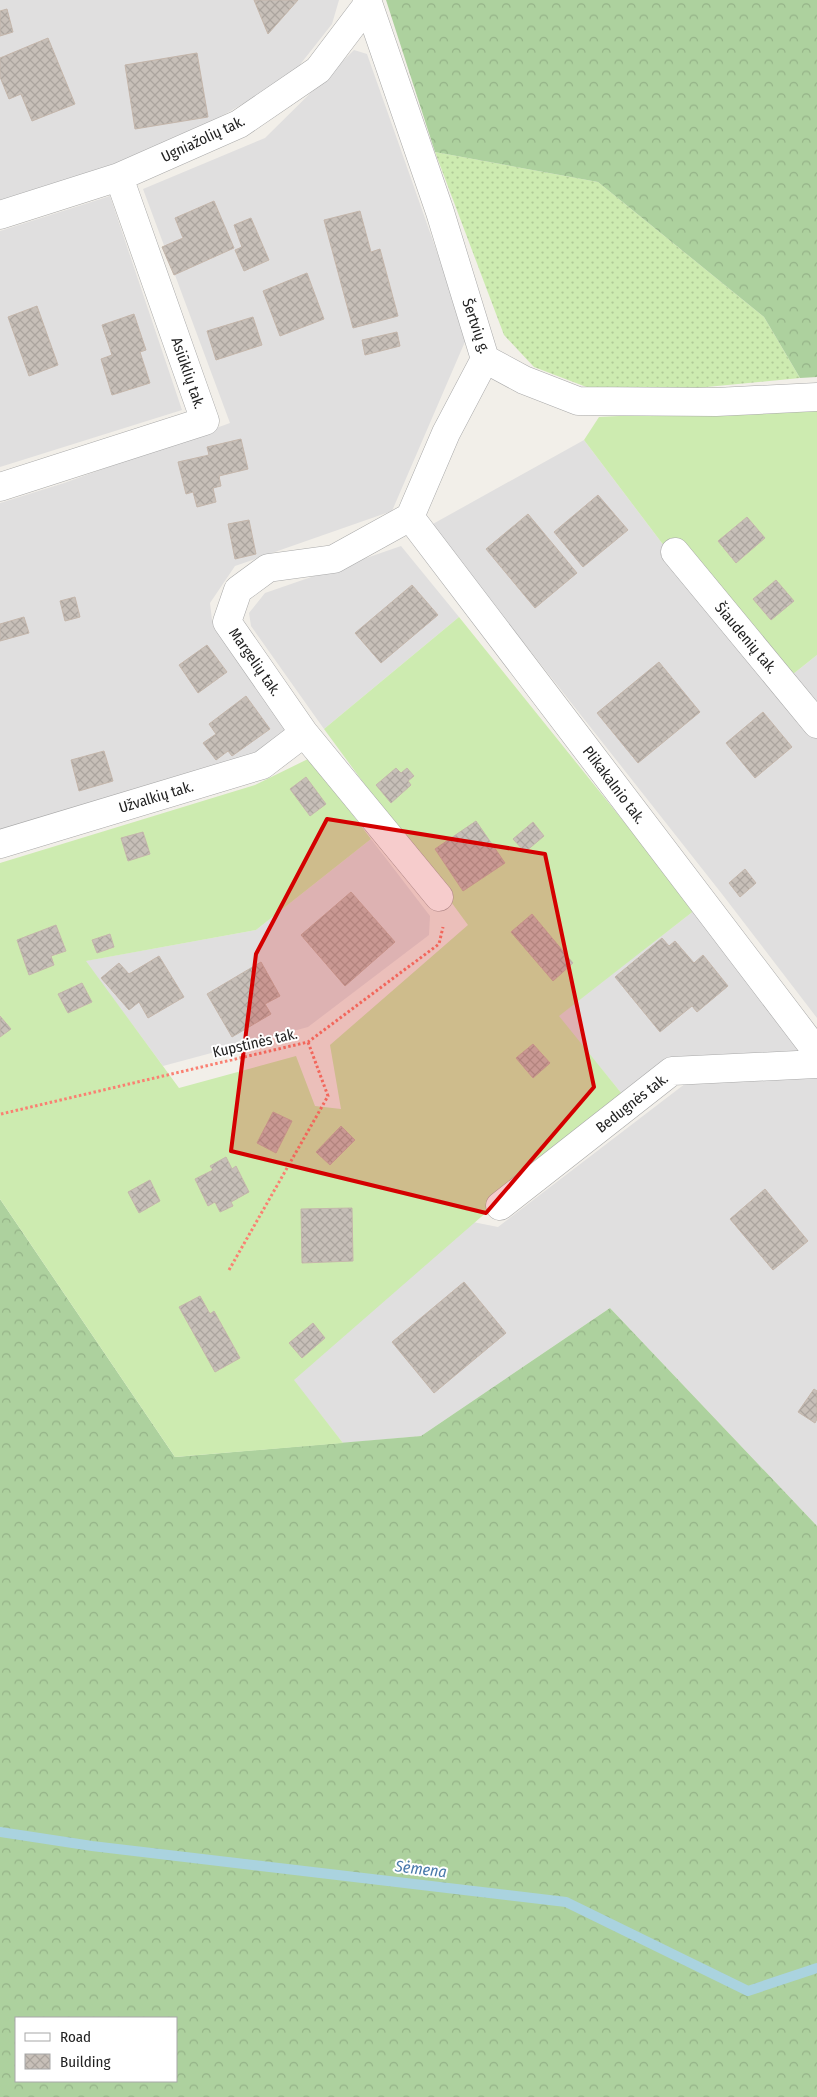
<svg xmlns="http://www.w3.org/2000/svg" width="817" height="2097" viewBox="0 0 817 2097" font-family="'Fira Sans Condensed',sans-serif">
<defs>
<pattern id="grass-dots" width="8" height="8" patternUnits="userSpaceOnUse" patternTransform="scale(1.25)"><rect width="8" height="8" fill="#cdebb0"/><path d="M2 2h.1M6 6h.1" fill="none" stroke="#b0c997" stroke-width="1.8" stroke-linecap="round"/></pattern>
<pattern id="forest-crowns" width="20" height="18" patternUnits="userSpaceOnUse" patternTransform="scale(1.25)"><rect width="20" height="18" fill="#add19e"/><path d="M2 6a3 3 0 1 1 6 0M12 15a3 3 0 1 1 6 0" fill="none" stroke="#95b388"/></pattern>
<pattern id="building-cross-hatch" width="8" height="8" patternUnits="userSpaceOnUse" patternTransform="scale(1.25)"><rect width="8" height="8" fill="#c7bfb8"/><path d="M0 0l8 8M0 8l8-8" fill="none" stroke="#aba49e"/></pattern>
</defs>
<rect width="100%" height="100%" fill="#f2efe9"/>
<path fill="#e0dfdf" d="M0,0h339l-7,24 -41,52 -92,53 -101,43 -98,32z
M354,50l13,4 100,283 -75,174 -157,55 -25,37 2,17 76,109 -36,29 -252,74v-329l64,-20 166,-60 -87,-234 122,-51z
M110,196l72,214 -182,57v-236z
M584,440l189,250 44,-35v363l-95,-124 -291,-369z
M401,546l58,71 -135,112 -73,-103 -2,-13 16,-20z
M371,839l59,77 -1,19 -121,92 -145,39 -78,-105 171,-31z
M695,910l113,146 -186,38 -64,-78z
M817,1077v449l-207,-218 -189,128 -78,7 -50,-63 180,-158 25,5 192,-147z"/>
<path fill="url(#grass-dots)" d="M435,152l163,30 166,135 36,61 -166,16 -45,-6 -55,-21 -30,-32z"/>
<path fill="url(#forest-crowns)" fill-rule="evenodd" d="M386,0h431v377l-17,1 -36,-61 -166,-135 -163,-30z
M0,1199l175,258 246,-21 189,-128 207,218v571h-817zM16,2018h160v63h-160z"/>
<path fill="#cdebb0" d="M817,406v249l-44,35 -189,-250 15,-23z
M459,617l236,293 -136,106 63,78 -328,286 49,63 -168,14 -175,-258v-336l255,-78 55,-27 61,81 -115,91 -170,31 93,127 117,-32 19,50 26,3 -11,-64 138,-120 -144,-196z"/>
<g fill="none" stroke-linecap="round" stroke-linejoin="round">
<path stroke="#aad3df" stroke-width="10" d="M0,1832l92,14 474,56 182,89 69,-23"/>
</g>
<path fill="url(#building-cross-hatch)" stroke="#c4b6ab" d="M254,0h44l-30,34z
M7,9l6,23 -13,4v-25z
M48,38l27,66 -43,17 -11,-27 -12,5 -9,-22v-19z
M197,53l11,64 -73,12 -10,-64z
M214,201l20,47 -60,27 -12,-28 21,-9 -8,-20z
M360,211l11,41 9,-3 18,67 -45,12 -29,-108z
M251,218l18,42 -25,11 -9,-21 7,-3 -8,-22z
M307,273l17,46 -44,17 -17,-45z
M37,306l21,59 -29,11 -21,-59z
M134,314l12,36 -6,2 10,31 -38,12 -11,-36 11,-4 -10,-30z
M253,317l9,28 -46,15 -9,-29z
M397,332l3,14 -35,9 -3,-15z
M241,439l7,30 -29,7 2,10 -8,2 3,14 -19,5 -4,-15 -7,2 -8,-32 31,-7 -2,-8z
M598,495l30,35 -45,37 -29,-35z
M528,514l49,59 -42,35 -49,-59z
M747,517l18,21 -29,25 -18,-22z
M249,520l7,34 -21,5 -7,-35z
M776,580l18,21 -23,19 -18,-21z
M412,585l26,30 -57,48 -26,-30z
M75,597l5,20 -15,4 -5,-20z
M24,617l5,16 -29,8v-17z
M207,645l20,27 -29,21 -19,-28z
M659,662l41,50 -62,51 -41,-50z
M246,696l24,33 -38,27 -4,-5 -12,9 -13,-17 13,-9 -7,-10z
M763,712l29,35 -37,31 -29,-35z
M104,751l9,30 -34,10 -8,-31z
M396,768l5,5 6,-5 7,8 -6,5 3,4 -20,18 -15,-18z
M306,777l20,27 -16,12 -20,-27z
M476,821l29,42 -42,28 -28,-42z
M533,822l11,14 -19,16 -12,-13z
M143,832l7,22 -22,7 -7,-23z
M745,869l11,14 -16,14 -11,-14z
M351,892l44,50 -50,44 -44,-51z
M532,914l41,49 -20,18 -42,-49z
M56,925l10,26 -15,5 3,9 -25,10 -12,-35z
M110,934l4,13 -17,6 -5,-13z
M662,938l7,8 6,-5 19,22 9,-8 25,31 -31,26 -5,-6 -32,26 -45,-55z
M159,956l25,41 -36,21 -9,-16 -10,8 -28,-32 18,-15 10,11z
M261,962l19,34 -15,8 6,10 -39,23 -25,-43z
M82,983l10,19 -24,11 -10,-19z
M0,1016l11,13 -11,8z
M533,1044l17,19 -17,15 -17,-20z
M273,1112l19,9 -16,32 -19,-10z
M341,1126l14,14 -25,25 -14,-13z
M226,1157l6,12 4,-3 13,26 -18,10 2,4 -13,6 -5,-10 -7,4 -13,-27 18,-9 -3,-4z
M150,1180l10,21 -21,12 -11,-21z
M765,1189l43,52 -35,29 -43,-51z
M352,1208l1,53 -51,2 -1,-54z
M464,1282l42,51 -72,60 -42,-51z
M200,1296l10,18 4,-3 26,47 -25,14 -36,-65z
M313,1323l12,15 -23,20 -13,-15z
M814,1389l3,2v28l-2,4 -17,-11z"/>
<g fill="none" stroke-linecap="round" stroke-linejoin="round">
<g stroke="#a9a9a9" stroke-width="29">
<path id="minor" d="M367,0l73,212 45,147 39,21 54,21 138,1 101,-5
M0,215l119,-38 120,-53 79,-54 50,-66
M0,487l205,-66 -86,-244
M410,517l407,535
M675,552l142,172
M0,844l262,-79 42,-32
M439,897l-135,-164 -77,-111 11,-32 30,-22 66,-9 76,-42 36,-84 39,-74
M500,1206l172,-135 145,-7"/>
</g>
<path stroke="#fa8072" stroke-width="3" stroke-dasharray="2.5 2.5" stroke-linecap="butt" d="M1,1114l307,-72 131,-98 4,-17
M229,1270l99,-174 -20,-54"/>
<use href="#minor" stroke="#fff" stroke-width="28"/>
</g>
<path fill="#d40000" fill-opacity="0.2" stroke="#d40000" stroke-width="4" stroke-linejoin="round" d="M327,819l218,35 49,233 -108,126 -255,-62 25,-197z"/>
<g text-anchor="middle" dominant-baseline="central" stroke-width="4" stroke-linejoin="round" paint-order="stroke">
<g font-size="15" fill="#222" stroke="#fff">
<text transform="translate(203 139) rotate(-25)">Ugniažolių tak.</text>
<text transform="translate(476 326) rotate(71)">Šertvių g.</text>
<text transform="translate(188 373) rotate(71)">Asiūklių tak.</text>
<text transform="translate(746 638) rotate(50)">Šiaudenių tak.</text>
<text transform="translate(255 662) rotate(55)">Margelių tak.</text>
<text transform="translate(614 785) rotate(53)">Plikakalnio tak.</text>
<text transform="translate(156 797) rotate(-17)">Užvalkių tak.</text>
<text transform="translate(255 1043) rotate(-13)">Kupstinės tak.</text>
<text transform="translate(632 1103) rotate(-38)">Bedugnės tak.</text>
</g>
<g font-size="16" font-style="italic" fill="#4a7aab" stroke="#fff">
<text transform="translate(421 1869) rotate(7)">Sėmena</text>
</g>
</g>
<rect x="15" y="2017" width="162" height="65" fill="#ffffff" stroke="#a7a7a7"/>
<rect x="25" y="2033" width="25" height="8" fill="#ffffff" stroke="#a7a7a7"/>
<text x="60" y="2042" font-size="15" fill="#222222">Road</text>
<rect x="25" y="2054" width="25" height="15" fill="url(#building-cross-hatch)" stroke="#a7a7a7"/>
<text x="60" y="2067" font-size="15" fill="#222222">Building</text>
</svg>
